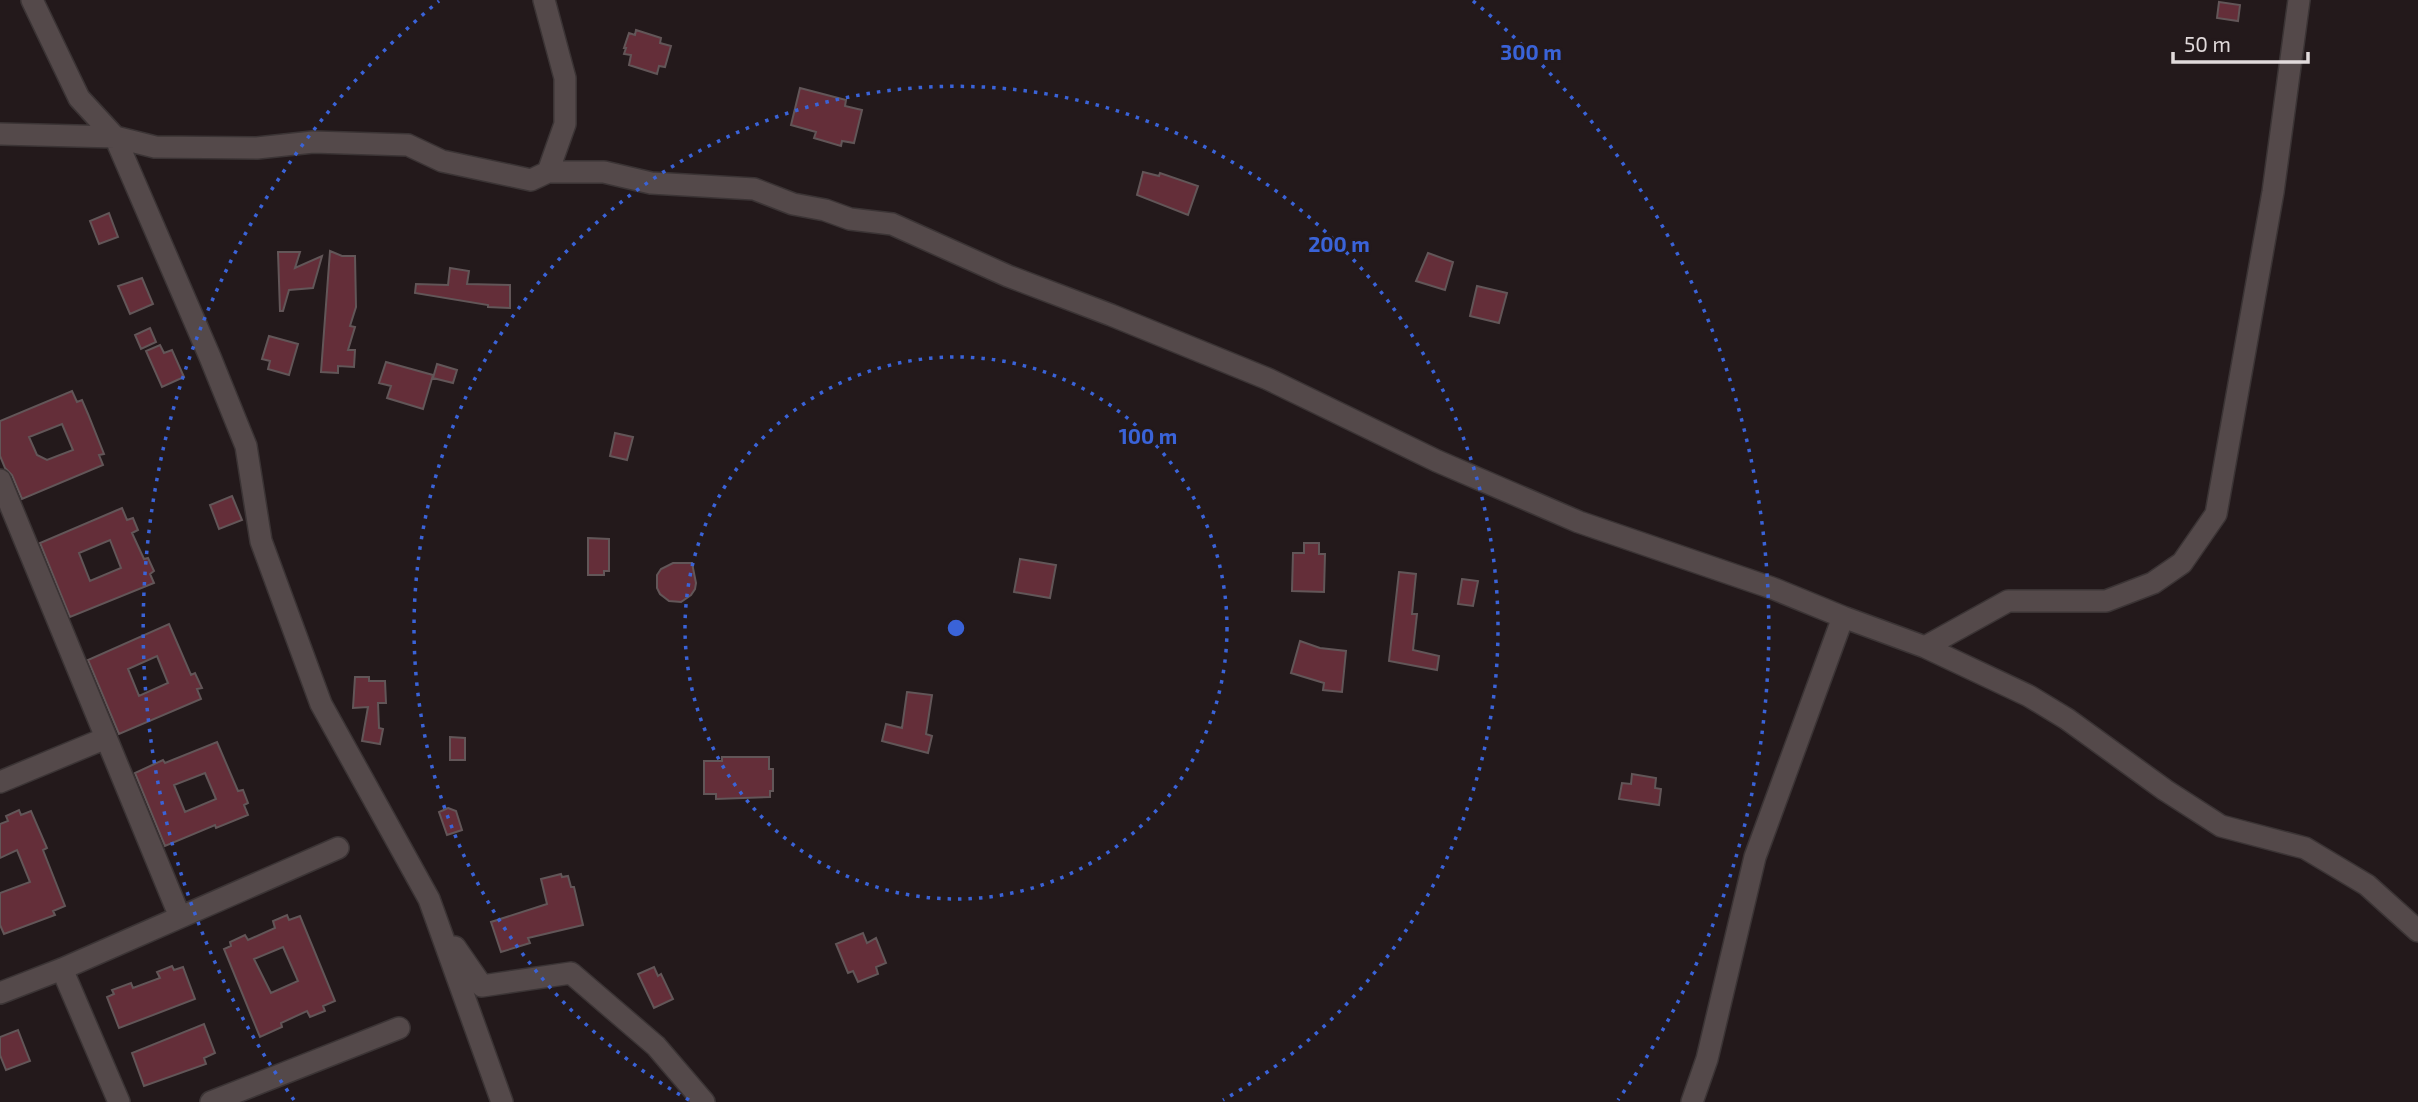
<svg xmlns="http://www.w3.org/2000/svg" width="2418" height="1102" viewBox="0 0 2418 1102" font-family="'Exo 2',sans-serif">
<rect width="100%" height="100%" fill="#23191b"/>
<path fill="#642e39" stroke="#625658" stroke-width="2" fill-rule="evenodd" d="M2219,2l21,3 -2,16 -21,-3z
M636,30l25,8 -1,5 11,3 -6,21 -6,-1 -2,8 -28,-9 2,-10 -7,-1 2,-6h-2l5,-15 6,2z
M800,88l46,12 -1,6 17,4 -8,33 -12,-2 -1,5 -27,-8 2,-6 -25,-7z
M1143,172l16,4 1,-3 38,13 -10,29 -51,-20z
M109,213l9,24 -19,7 -9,-23z
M330,251l12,5h13l1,51 -6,19 5,1 -7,23h7l-1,17 -16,-1v7l-17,-1z
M278,252h22l-5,16 27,-12 -9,32 -24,2 -6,21h-3z
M1428,253l25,9 -8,28 -29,-9z
M450,268l19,3 -2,13 43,1v23l-22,-1v-2l-73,-12 1,-9 32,1z
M142,278l11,26 -23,10 -12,-28z
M1477,286l30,7 -8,30 -29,-7z
M150,328l6,14 -15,7 -6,-14z
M269,336l29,8 -9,31 -21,-6 2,-8 -8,-2z
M160,345l4,8 8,-3 12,27 -22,10 -16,-36z
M386,362l47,13 -10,34 -36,-11 4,-12 -12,-3z
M437,364l20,6 -4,13 -20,-5z
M72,391l5,11 5,-2 6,14 16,40 -5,1 4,10 -81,34 -10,-24 -7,-7 -5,-12v-35zM62,424l11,26 -26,10 -10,-5 -8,-18z
M615,433l18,4 -6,23 -17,-4z
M232,496l10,24 -23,9 -9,-24z
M122,508l5,12 6,-2 5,12 -6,3 12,26 4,-1 6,13 -4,3 4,9 -84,34 -30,-74zM110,540l11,28 -31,13 -11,-28z
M588,538l21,1v32h-5v4h-16z
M1304,543h15v11h6l-1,38 -32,-1 1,-38h11z
M1020,559l36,6 -6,33 -36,-6z
M673,563h19l4,20 -1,6 -4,6 -10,7 -12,-1 -9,-7 -3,-6v-13l4,-6z
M1399,572l17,2 -4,40h5l-4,36 26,6 -2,14 -48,-9z
M1462,579l16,2 -5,25 -15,-2z
M169,624l22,51 4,-2 7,15 -5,1 4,10 -82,35 -31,-74zM157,656l11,27 -29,13 -11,-27z
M1300,641l20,7 26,3 -4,41 -19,-2 1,-7 -33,-10z
M355,677h14v4h16l1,22h-8l1,25 4,1 -3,15 -18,-3 6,-34 -15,1z
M907,692l25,3 -6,39 6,2 -4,17 -46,-12 4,-17 16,4z
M450,737l15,1v22h-15z
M217,742l21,49 5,-1 5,13 -4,2 4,10 -32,13 -1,-3 -50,21 -30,-73 28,-13 2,3zM205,773l11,26 -31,13 -11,-27z
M722,757h47v12h4v22h-3v6l-54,2v-5h-12v-33h18z
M1632,774l24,4 -1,10 6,1 -2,16 -40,-6 3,-16 9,1z
M448,808l8,3 6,19 -15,5 -8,-23z
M19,810l2,5 10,-4 16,37 -4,2 22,56 -12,5 2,4 -51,19 -4,-9v-32l30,-11 -13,-32 -17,8v-34l8,-3 -2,-5z
M561,874l1,3 6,-1 3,11h3l9,38 -55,13 2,5 -29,9 -10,-30 56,-18 -6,-25z
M287,915l2,5 11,-4 35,85 -12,5 2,5 -15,6 -3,-6 -26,12 1,4 -22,10 -36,-88 7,-3 -1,-4 15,-7 3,5 27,-12 -2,-7zM283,947l15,34 -27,12 -17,-34z
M863,933l4,10 9,-5 10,25 -10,4 2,7 -20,8 -5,-11 -5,2 -12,-29z
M172,966l2,4 9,-3 12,32 -76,29 -12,-31 7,-3 -2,-4 19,-7 2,5 27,-10 -3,-6z
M654,967l4,9 3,-2 12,25 -19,9 -16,-34z
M204,1024l11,29 -11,5 2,6 -62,22 -12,-33z
M18,1030l12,31 -24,9 -6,-15v-18z"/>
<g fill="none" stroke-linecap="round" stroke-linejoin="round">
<g stroke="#3b3435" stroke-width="24">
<path id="minor" d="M32,0l47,98 36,39 95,220 36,89 15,95 60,163 108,195 73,203
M544,0l21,78v46l-17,48
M0,134l115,3 40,10 102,1 56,-6 95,3 34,16 89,19 17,-8h56l47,11 103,6 39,15 32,6 25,9 42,5 116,52 103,39 157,64 169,82 142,61 193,66 71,29
M0,480l180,437
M1925,647l104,49 38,23 98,71 56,36 84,22 62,37 51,46
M0,782l106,-44
M455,947l27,39 89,-13 85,73 48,56
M62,969l57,133
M0,993l62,-24 276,-121
M211,1102l188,-74
M1692,1102l15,-43 48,-202 88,-240 82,30 83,-46h98l47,-18 29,-20 34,-49 57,-322 26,-192"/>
</g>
<use href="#minor" stroke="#54494a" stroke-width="21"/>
</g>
<g fill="none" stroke="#3a63d8" stroke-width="3.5" stroke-dasharray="3.5 7">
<circle cx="956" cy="628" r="271"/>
<path d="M689 1100A542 542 0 1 1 1223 1100"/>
<path d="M294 1100A813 813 0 0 1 439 1M1473 1A813 813 0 0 1 1618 1100"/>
</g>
<circle cx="956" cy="628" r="10" fill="#3a63d8" stroke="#23191b" stroke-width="3.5"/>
<g font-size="21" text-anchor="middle" font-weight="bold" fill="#3a63d8" stroke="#23191b" stroke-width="5" stroke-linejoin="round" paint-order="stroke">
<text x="1531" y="60">300 m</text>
<text x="1339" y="252">200 m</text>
<text x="1148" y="444">100 m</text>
</g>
<path d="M2173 52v10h135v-10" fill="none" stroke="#e1dadb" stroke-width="3.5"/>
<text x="2184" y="52" font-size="21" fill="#e1dadb" stroke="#23191b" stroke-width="5" paint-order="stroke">50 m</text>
</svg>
